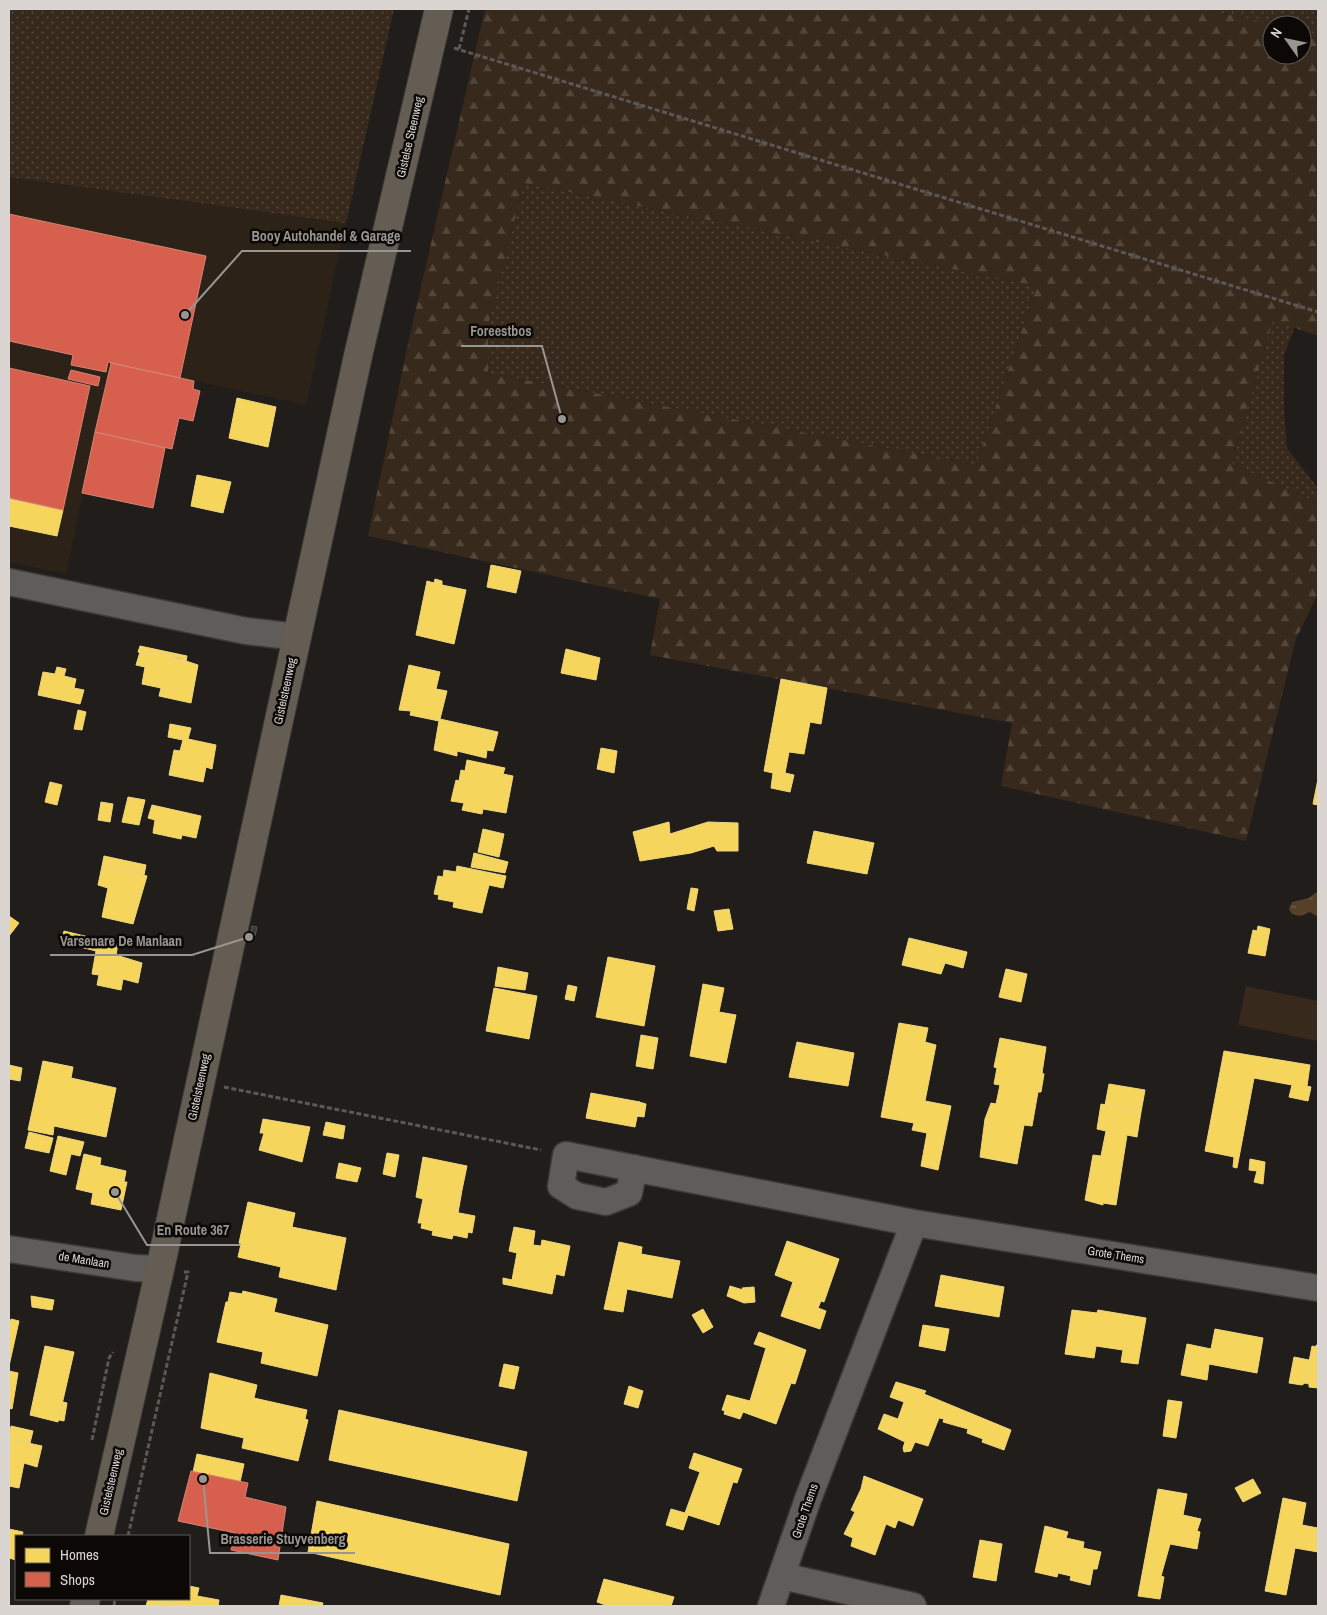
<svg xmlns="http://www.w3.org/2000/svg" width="1327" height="1615" viewBox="0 0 1327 1615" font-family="'Archivo Narrow',sans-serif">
<defs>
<pattern id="grass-dots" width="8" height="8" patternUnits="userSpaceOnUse" patternTransform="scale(1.25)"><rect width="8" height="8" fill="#37291c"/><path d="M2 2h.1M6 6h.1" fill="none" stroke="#53473c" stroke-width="1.8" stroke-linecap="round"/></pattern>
<pattern id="forest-firs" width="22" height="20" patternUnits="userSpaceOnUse" patternTransform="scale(1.25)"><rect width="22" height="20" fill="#37291c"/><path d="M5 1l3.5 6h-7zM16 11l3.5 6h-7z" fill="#53473c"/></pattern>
<pattern id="water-ripples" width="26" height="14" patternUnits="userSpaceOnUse" patternTransform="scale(1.25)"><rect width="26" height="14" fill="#55402a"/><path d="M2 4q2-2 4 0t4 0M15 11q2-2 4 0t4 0" fill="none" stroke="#6d5b48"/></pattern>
</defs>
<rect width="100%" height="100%" fill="#211d1a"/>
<path fill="#2c2218" d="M9,177l337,46 -40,182 -195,-42 -45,211 -57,-12z"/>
<path fill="url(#grass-dots)" d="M9,9h385l-48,214 -337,-46z
M1205,9h113v26l-16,-4v-6h-27z
M524,183l513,103 -61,179 -488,-92v-48z
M1273,319l22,7 -11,29v52l3,41 31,40v15l-86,-39z"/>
<path fill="url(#forest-firs)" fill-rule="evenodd" d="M485,9h720l70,16h-3v30h30v-24l16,4v301l-45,-16 -41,144 86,39v90l-22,46 -50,202 -245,-55 11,-63 -362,-68 10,-56 -292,-63 41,-197zM524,183l513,103 -61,179 -488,-92v-48z"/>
<path fill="#37291c" d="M1246,986l72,15v40l-80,-16z"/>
<path fill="url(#water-ripples)" d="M1318,891v26l-8,-5 -10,4 -8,-2 -3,-5 3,-7 17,-4z"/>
<path fill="#f6d55c" stroke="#eed57f" d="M237,398l39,9 -8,40 -39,-9z
M197,475l34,7 -8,31 -32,-7z
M9,498l54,12 -6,26 -48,-10z
M491,565l30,6 -5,22 -29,-6z
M435,579l7,2v4l24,5 -12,54 -38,-9 11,-54 7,2z
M140,646l47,10 -1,6h-3v-3l-27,-8 -2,5 -16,-4z
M566,649l34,9 -4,22 -35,-7z
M156,651l42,14 -7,38 -32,-7 2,-8 -19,-4 3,-17 -9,-2 4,-13 14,4z
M409,665l31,7 -4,17 11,2 -7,28 58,13 -5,19 -6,-1 -1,8 -29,-7v5l-23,-6 5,-29 -29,-6 1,-4 -12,-1z
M57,667l9,2 -2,7 12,3 -2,9 10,2 -4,14 -42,-9 5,-23 12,2z
M781,679l46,9 -6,36 -11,-2 -6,32 -15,-2 -4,21 9,2 -4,17 -19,-4 2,-15 -9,-2z
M78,710l8,2 -4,18 -8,-1z
M170,724l21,4 -3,11 28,6 -4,24 -6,-2 -3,15 -34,-7 5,-25 6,1 3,-11 -15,-3z
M601,748l16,3 -3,22 -17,-4z
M467,760l38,8 -2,6 10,2 -7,37 -23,-4 -1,5 -20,-4 2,-7 -13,-2 5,-21 3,1 2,-11 4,1z
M1318,779v26l-5,-1z
M50,782l12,3 -5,20 -12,-3z
M128,797l17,3 -6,25 -17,-3z
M101,802l12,2 -3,18 -12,-2z
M152,805l49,11 -5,22 -14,-3 -1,4 -28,-6 2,-13 -7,-2z
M669,822l1,12 38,-12 30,1v28h-21l-3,-5 -23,7 -51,8 -7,-29z
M483,829l21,5 -5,23 -21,-5z
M814,831l60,12 -7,31 -60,-11z
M474,853l34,9 -3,11 -34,-6z
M104,856l42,9 -2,10 -42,-9z
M102,866l45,10 -14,48 -31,-7 6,-29 -10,-3z
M457,866l49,10 -3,12 -14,-3 -7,28 -29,-6 1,-5 -16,-3 1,-4 -5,-1 4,-18 5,1 1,-7 12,2z
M691,888l7,1 -4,22 -7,-2z
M729,909l4,20 -15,2 -4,-20z
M9,916l10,7 -10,13z
M1258,926l12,3 -5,27 -17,-3 5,-23 4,1z
M64,931l54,13 -2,11 26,8 -4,20 -15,-4 -2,11 -24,-5 2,-10 -7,-1 4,-23 -35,-9z
M909,938l58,14 -4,16 -18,-5 -4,11 -39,-9z
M608,957l47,9 -11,60 -48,-9z
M498,967l30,6 -3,17 -30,-4z
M1006,969l21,5 -6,28 -22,-5z
M703,984l21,4 -5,24 17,3 -10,48 -36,-7z
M568,985l9,2 -3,14 -9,-2z
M494,988l43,8 -8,43 -43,-8z
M899,1023l29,5 -3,14 11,3 -11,56 26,5 -13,64 -17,-4 6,-33 -15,-3 2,-7 -33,-6z
M641,1035l17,3 -5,31 -17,-3z
M1000,1038l46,9 -4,26 2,1 -3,18h-3l-6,34 -8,-1 -7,39 -37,-7 5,-38 6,-16 5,1 4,-19 -6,-1 3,-16 -3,-1z
M797,1042l57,11 -6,33 -59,-9z
M1224,1051l86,14 -3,21 4,1 -3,14 -19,-4 3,-12 -38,-7 -17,90 -4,-1 1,-10 -29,-6z
M43,1061l30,6 -2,11 45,10 -10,49 -52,-11 -1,9 -25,-5z
M9,1065l13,3 -2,13 -11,-2z
M1109,1084l36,6 -4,22 -36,-7z
M591,1093l49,9 -5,25 -49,-9z
M639,1102l7,2 -2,13 -7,-1z
M1101,1104l40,8 -4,25 -10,-2 -11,70 -13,-2v2l-18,-5 8,-45 8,1 5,-25 -9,-2z
M263,1119l47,8 -8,35 -43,-12 5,-17h-4z
M326,1122l19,4 -2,13 -20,-4z
M29,1132l24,6 -4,15 -24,-5z
M58,1136l26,6 -4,14 -9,-2 -5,21 -16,-4z
M387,1153l12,2 -4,22 -12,-3z
M84,1154l17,4 -1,7 26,6 -2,11h3l-6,28 -30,-6 2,-11 -17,-4z
M423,1157l44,9 -5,24 -3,-1 -5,23 21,4 -3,17 -4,-1 -1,6 -14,-3 -1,4 -20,-4 1,-4 -12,-3 1,-5h-4l5,-24 -7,-2z
M1250,1159l15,3 -2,22 -9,-2 3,-11 -8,-1z
M339,1163l22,5 -4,14 -21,-4z
M459,1189l3,1 -4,23 -4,-1z
M248,1202l47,11 -3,14 54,11 -10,52 -57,-13 2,-10 -43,-10 3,-13 -2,-1z
M514,1227l21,4 -2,14 8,1 1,-6 28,6 -6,30 -8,-2 -4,20 -49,-10v-6l9,2 5,-27 -8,-2z
M787,1241l52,18 -15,43 -3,-1 -3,7 8,3 -6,18 -39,-13 12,-34 -18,-7z
M619,1242l23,5 -1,7 39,7 -8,37 -45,-9 -4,23 -19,-3z
M941,1275l63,12 -5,30 -64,-11z
M730,1286l13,4 -1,-2 12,-1 1,15 -11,1 -17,-7z
M243,1291l34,8 -3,13 54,13 -11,51 -56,-13 2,-11 -46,-10 9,-40h2l2,-10 12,2z
M31,1296l23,4 -2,10 -20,-3z
M703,1309l10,18 -10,6 -11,-18z
M1072,1310l25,3 1,-3 48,8 -8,46 -17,-2 2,-12 -27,-4 -2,12 -29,-4z
M11,1319l8,2 -10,45v-38z
M923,1325l26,4 -4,22 -26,-5z
M1215,1329l48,9 -6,35 -48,-9 -2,16 -26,-5 6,-31 24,5z
M759,1332l47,18 -11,34 -4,-1 -15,41 -33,-12 -3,7 -16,-5 1,-3 -3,-1 5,-15 23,6 16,-53 -12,-4z
M1316,1345l2,1v42l-9,-1v-3l-4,-1 7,-37 4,1z
M45,1346l29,6 -16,70 -28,-7z
M1294,1357l15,3 -4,23 -3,2 -13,-2z
M504,1364l15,3 -5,22 -15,-3z
M9,1371l9,2 -6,36 -3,-1z
M210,1373l47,12 -3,13 53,12 -2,9 3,1 -10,41 -56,-13 2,-10 -43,-10z
M896,1382l30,9 -2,3 87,36 -7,20 -22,-8 1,-3 -16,-6 1,-4 -25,-7 1,-3 -5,-1 -11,28 -13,-4 -4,9 -7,1 -1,-4 2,-6 -27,-13 6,-15 14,5 6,-17 -14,-5z
M629,1386l14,5 -5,17 -14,-4z
M1168,1400l14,2 -6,36 -13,-2z
M63,1402l4,1 -3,18 -5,-1z
M339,1410l188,42 -10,49 -188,-41z
M11,1426l22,5 -3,12 -21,-4z
M9,1439l33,7 -5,21 -13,-4 -5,25 -10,-2z
M694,1453l48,16 -5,14 -4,-1 -14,43 -31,-10 -5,15 -17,-5 5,-16 14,4 15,-41 -11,-4z
M197,1454l47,10 -4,18 -47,-10z
M864,1476l59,23 -10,27 -15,-6 -3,8 -9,-4 -11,31 -24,-9 2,-8 -9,-4 11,-22 -4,-2 10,-21z
M1253,1479l8,14 -18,9 -8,-14z
M1158,1489l29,5 -4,21 18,4 -4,12 3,1 -3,17 -27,-5 -9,32 3,1 -4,22 -22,-3z
M1283,1498l23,5 -4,22 16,3v24l-23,-4 -9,47 -21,-4z
M317,1501l192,43 -9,51 -192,-43z
M1045,1526l23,6 -2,6 18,4 -1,6 18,4 -4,17h-4l-3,16 -20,-5 1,-4 -13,-3 -1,4 -22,-5z
M9,1529l14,3 -1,4h-6v24l-7,-2z
M980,1540l22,4 -6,37 -23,-4z
M604,1579l70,18 -3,9h-63l-11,-4z
M189,1586l10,2 -2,8 22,4 -1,6h-34l-36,-7h41z
M281,1595l42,8 -1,3h-43z
M148,1599l36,7h-38z"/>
<path fill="#d6604d" stroke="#d78375" d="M9,214l197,42 -26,122 -72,-16 -2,10 -35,-7 2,-10 -64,-14z
M111,363l83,18 -1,8 7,2 -7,30 -14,-3 -7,31 -77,-17z
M9,368l81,18 -27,124 -54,-12z
M71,370l29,7 -2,9 -30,-7z
M95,432l70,16 -12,60 -71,-15z
M191,1471l57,12 -3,14 41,10 -8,53 -47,-10 4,-17 -57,-12z"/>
<path fill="#3c3937" stroke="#585552" d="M252,926l5,1 -2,9 -5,-1z"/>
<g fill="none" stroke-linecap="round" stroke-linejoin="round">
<g stroke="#3c3837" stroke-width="29">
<path id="minor" d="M9,582l237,49 51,6
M634,1168l-5,25 -23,9 -29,-6 -16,-10 5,-31 348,68 404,65
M9,1249l126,19 25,1
M782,1576l131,30
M771,1606l37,-107 106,-276"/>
</g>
<g stroke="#3c3837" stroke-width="30">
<path id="major" d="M99,1536l61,-267 198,-913 81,-347
M84,1606l2,-7"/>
</g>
<path stroke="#5b5856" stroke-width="3" stroke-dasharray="5 2.5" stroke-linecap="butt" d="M454,48l864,264
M459,49l10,-40
M224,1087l317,63
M92,1440l17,-82 4,-6
M128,1536l60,-264h-4
M114,1606l1,-7"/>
<use href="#minor" stroke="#5f5c5a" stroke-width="26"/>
<use href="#major" stroke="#645d54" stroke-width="28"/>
</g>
<g text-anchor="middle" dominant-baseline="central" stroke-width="5" stroke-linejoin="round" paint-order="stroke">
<g font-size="12" fill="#dad5d1" stroke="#0b0806">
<text transform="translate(410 137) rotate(-77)">Gistelse Steenweg</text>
<text transform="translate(285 691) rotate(-78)">Gistelsteenweg</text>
<text transform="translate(199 1087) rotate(-78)">Gistelsteenweg</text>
<text transform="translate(1116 1255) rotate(9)">Grote Thems</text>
<text transform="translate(84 1260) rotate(9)">de Manlaan</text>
<text transform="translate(111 1482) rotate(-77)">Gistelsteenweg</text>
<text transform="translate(805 1511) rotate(-71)">Grote Thems</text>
</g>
</g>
<path fill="none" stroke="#999591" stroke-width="2" d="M185 315L242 251H411M562 419L542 346H461M249 937L192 955H50M115 1192L147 1245H240M203 1479L210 1553H355"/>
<g fill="#999591" stroke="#0b0806" stroke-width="2">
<circle cx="185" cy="315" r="5"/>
<circle cx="562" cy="419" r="5"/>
<circle cx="249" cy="937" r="5"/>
<circle cx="115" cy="1192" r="5"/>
<circle cx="203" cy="1479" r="5"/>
</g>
<g font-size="14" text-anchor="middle" font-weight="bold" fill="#999591" stroke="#0b0806" stroke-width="5" stroke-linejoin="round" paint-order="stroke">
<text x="326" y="241">Booy Autohandel &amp; Garage</text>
<text x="501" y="336">Foreestbos</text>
<text x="121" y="946">Varsenare De Manlaan</text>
<text x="193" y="1235">En Route 367</text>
<text x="283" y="1544">Brasserie Stuyvenberg</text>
</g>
<rect width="1327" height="1615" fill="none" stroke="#dad5d1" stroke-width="20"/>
<rect x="15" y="1535" width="175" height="65" fill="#0b0806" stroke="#5e5a57"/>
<rect x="25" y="1548" width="25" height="15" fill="#f6d55c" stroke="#5e5a57"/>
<text x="60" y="1560" font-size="15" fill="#dad5d1">Homes</text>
<rect x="25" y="1572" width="25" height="15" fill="#d6604d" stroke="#5e5a57"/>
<text x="60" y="1585" font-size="15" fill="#dad5d1">Shops</text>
<g transform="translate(1287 40) rotate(303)"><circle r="24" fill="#0b0806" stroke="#5e5a57"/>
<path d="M0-4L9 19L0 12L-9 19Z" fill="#999591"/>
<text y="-8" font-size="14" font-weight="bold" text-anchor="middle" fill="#dad5d1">N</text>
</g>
</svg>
